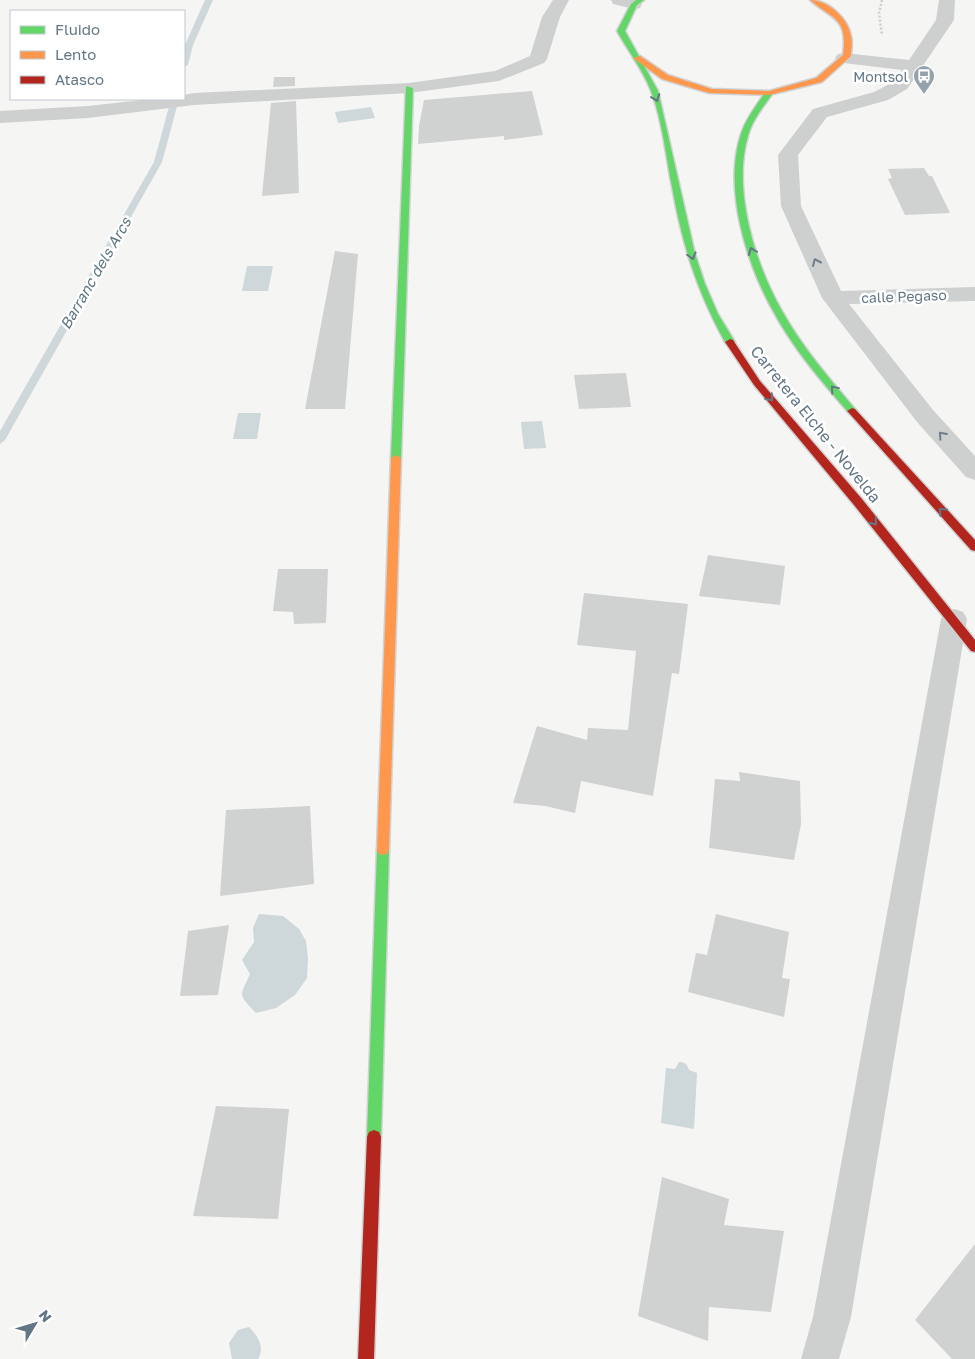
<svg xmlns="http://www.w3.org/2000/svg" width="975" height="1359" viewBox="0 0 975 1359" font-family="'Golos Text',sans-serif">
<rect width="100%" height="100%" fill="#f5f5f3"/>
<path fill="#ced7da" d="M371,107l4,11 -37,5 -3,-11z
M247,266h26l-5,25h-26z
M238,413h23l-4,26h-24z
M542,421l4,27 -22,1 -3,-27z
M259,914l24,2 16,13 7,12 2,18 -1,19 -12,17 -19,13 -20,5c-19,-20 -16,-16 -6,-39l-8,-14 12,-18 -1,-14z
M679,1062c6,0 8,2 10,8l8,3 -3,56 -33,-6 5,-55 9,1z
M249,1327c9,9 16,20 9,32h-26l-3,-16 9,-13z"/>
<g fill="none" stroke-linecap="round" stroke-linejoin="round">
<path fill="#ced7da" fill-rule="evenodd" d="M205,0h8l-20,45 -5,20 -4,2 1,-22z
M171,99h8l-17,63 -157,278 -5,4v-13l154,-269z"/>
</g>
<path fill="#d0d1d1" d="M274,77h21v9l-22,1z
M532,91l11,44 -39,5v-4l-86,8 1,-18 5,-26z
M296,101l3,92 -37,3 9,-93z
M924,168l5,8h3l18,37 -45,2 -17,-36 4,-1 -4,-9z
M335,251l23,3 -13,155h-40z
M626,373l5,34 -52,2 -5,-34z
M708,555l77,11 -5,39 -81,-9z
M278,569h50l-2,54 -32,1 -1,-12 -20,-1z
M584,593l104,11 -9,70 -7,-1 -19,123 -72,-15 -6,32 -30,-7 -32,-3 24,-77 50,14 1,-12 40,2 8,-79 -59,-6z
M739,772l61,9 1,43 -7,36 -85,-12 6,-69 25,2z
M310,806l4,78 -94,12 6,-86z
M716,914l73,18 -7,46 8,1 -6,38 -96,-25 8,-39 11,2z
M229,925l-11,70 -38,1 8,-65z
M216,1106l73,3 -11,110 -85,-3z
M662,1177l67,22 -5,26 60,6 -13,81 -62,-5 -1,34 -70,-25z
M975,1244v115h-23l-37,-39z"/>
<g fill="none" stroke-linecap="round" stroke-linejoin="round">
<g stroke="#d0d2d3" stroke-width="3">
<path id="fast" d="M636,0h8l-7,5 -12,26 33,60 37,163 10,30 13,30 17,28 -2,2h-6l-2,-2c-27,-49 -42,-95 -52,-150 -7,-33 -10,-70 -22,-101 -8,-21 -23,-40 -34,-60l14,-27z
M406,86l7,2 -12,370 -5,3 -5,-3z
M766,91l7,2c-9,13 -21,27 -25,43 -16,53 7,128 34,175 20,36 47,67 73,98l2,2 -5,3 -3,-1c-28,-32 -57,-66 -77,-104 -26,-47 -49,-122 -31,-175 5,-16 16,-29 25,-43z
M383,845l4,1 2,4 -8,287 -2,5 -5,2 -5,-2 -2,-5 10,-287 2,-4z"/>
</g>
<g stroke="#d0d2d3" stroke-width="3">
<path id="slow" d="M810,0c18,0 38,18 41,36 2,7 0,13 0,20l-29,26 -53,13 -60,-2 -47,-14 -29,-21 7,-2 28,19 44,14 57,2 47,-13 27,-23c5,-38 -10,-35 -33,-55z
M396,455l5,3 -12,392 -2,4 -4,1 -4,-1 -2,-4 14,-392z"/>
</g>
<g stroke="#d0d2d3" stroke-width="3">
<path id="jam" d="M730,339l3,1 27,41 102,118 113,141v12l-4,-1 -117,-146 -100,-120 -29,-43z
M852,408l3,1 120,131v11l-4,-1 -122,-137 -2,-2z
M374,1130l5,2 2,5 -7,222h-16l9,-222 2,-5z"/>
</g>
<path stroke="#cccdce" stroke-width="2.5" stroke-dasharray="2 2" stroke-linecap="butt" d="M882,0l-3,13 3,22"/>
<path fill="#ced0d0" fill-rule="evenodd" d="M553,0h16l-9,17 -13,42 -3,4 -45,18 -90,12 -215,12 -106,13 -88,5v-12l88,-5 63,-7h33v-4l10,-2 215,-10 86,-12 35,-15 12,-39z
M611,0h27l4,4 -2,4 -6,1 -21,-5z
M939,0h16l-1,20 -47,69 -19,11 -61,17 -29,38 3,51 40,85 134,-4v14l-126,3 84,106 42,46v24l-9,-3 -49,-55 -95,-124 -41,-92 -3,-51 35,-46 61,-17 21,-11 7,-11 -58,-7 -6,-1 -3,-4 3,-4 6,-1 65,7 27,-40z
M954,609l9,3 4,7 -116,698 -12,42h-38l12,-42 128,-698 4,-7z"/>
<use href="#fast" fill="#63d668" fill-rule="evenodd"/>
<use href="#slow" fill="#ff974d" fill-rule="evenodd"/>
<use href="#jam" fill="#b3261e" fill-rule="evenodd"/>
</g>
<defs><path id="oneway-chevron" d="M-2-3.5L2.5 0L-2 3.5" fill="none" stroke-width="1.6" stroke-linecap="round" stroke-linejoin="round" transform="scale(1.25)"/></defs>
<g stroke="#627686">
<use href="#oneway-chevron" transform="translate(656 98) rotate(70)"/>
<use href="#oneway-chevron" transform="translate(752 251) rotate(-111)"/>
<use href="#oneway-chevron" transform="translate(692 256) rotate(74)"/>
<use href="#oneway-chevron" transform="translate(834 389) rotate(-130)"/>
<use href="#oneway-chevron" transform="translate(770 398) rotate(50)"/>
<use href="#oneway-chevron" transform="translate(942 511) rotate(-133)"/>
<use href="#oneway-chevron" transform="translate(874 522) rotate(51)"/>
</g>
<g stroke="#6d7f8d">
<use href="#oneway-chevron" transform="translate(816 262) rotate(-114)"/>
<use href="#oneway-chevron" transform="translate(942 435) rotate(-132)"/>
</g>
<defs>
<g id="bus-pin" transform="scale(1.125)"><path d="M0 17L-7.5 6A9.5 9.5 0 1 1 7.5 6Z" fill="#95a2ac" stroke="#fff"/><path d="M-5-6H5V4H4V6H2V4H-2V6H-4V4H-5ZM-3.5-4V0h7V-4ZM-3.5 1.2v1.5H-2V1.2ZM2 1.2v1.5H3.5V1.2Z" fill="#fff"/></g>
</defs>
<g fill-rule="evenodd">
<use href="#bus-pin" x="924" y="76"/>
</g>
<g text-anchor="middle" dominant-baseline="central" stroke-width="5" stroke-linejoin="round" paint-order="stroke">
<g font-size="14" fill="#627686" stroke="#fff" text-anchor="end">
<text x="908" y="76">Montsol</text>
</g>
<g font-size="14" fill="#627686" stroke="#fff">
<text transform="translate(904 296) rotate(-2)">calle Pegaso</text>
</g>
<g font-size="15" font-style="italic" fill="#5e7883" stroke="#fff">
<text transform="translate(95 273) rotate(-60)">Barranc dels Arcs</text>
</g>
<g font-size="16" fill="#627686" stroke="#fff">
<text transform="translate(816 424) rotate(51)">Carretera Elche - Novelda</text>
</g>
</g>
<rect x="10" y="10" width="175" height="90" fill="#ffffff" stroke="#c0c8cf"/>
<rect x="20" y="26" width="25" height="8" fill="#63d668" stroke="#c0c8cf"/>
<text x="55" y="35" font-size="15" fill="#627686">Fluido</text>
<rect x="20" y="51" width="25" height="8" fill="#ff974d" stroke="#c0c8cf"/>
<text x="55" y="60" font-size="15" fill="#627686">Lento</text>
<rect x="20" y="76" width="25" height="8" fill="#b3261e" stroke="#c0c8cf"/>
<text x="55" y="85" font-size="15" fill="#627686">Atasco</text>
<g transform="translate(35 1324) rotate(52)" stroke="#ffffff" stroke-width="4" paint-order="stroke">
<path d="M0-4L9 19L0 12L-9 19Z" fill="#627686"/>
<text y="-8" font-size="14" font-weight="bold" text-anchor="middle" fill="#627686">N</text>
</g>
</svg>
